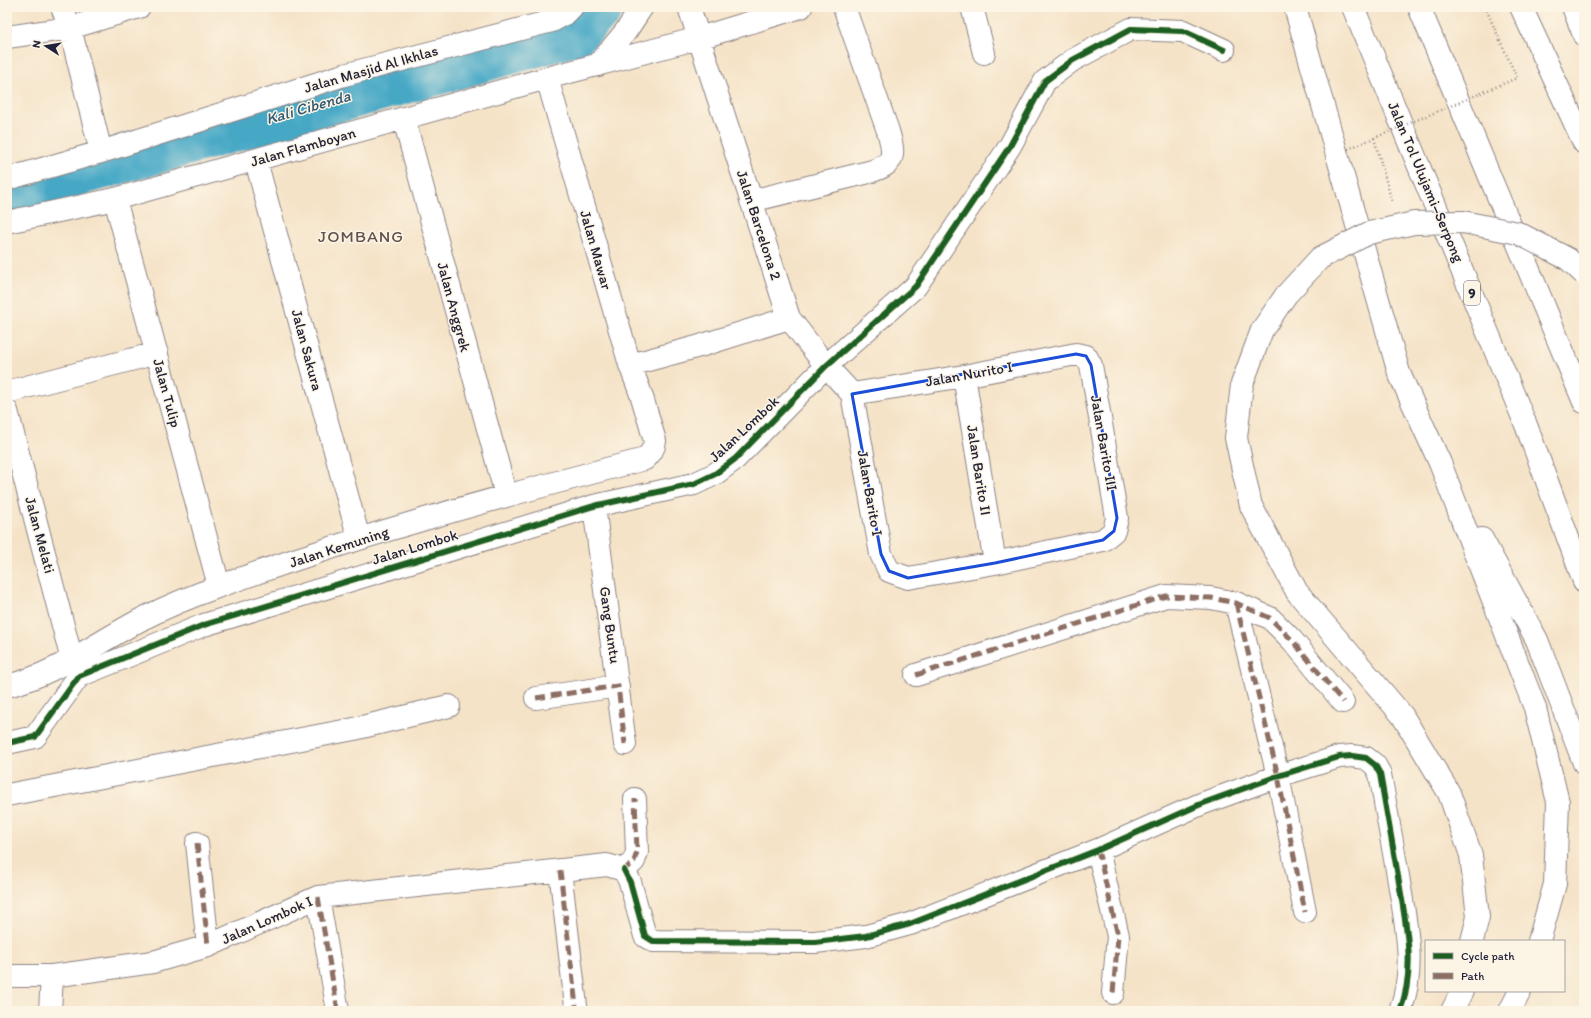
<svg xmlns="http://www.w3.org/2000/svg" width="1591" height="1018" viewBox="0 0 1591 1018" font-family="Itim,sans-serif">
<rect width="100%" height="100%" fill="#fcf5e5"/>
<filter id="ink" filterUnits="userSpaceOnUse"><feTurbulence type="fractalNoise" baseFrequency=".025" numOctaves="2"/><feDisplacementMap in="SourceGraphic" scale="8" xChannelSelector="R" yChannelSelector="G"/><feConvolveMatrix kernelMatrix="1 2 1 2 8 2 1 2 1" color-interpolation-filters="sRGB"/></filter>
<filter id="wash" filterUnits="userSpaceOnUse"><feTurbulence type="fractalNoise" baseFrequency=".012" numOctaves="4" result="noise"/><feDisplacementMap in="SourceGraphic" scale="16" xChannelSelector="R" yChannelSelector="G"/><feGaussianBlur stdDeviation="0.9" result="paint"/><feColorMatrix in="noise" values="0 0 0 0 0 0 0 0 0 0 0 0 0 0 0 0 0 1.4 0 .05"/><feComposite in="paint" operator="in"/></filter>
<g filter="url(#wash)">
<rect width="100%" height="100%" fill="#f5e3c8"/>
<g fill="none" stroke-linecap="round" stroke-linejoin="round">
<path stroke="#46a8c6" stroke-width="49" d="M7,192l567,-160 25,-25"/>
</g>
</g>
<g filter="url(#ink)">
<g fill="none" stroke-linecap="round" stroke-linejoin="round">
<g stroke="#8c8282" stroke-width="24">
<path id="minor" d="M62,7l8,21 31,124
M689,7l100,311 37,48 26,28
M972,7l12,46
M7,37l63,-9 69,-21
M598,65l28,-34 16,-24
M404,119l102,376
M256,161l103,378
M7,179l94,-27 243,-77 208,-54 13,-7 7,-7
M115,199l104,387
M751,201l118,-29c27,-8 26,-17 19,-41l-44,-124
M7,222l108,-23 432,-121 152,-40 102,-31
M1076,354l10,2 5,9 26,153 -3,13 -11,9 -108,23 -87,15 -19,-7 -8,-17 -29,-160 112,-18z
M630,365l70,-19 89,-28
M964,376l31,187
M7,392l150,-39
M7,411l65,249
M594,506l31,238
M1236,603l42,173 27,136
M916,675l250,-79 45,2 25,5 34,15 22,22 51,62
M7,686c50,-12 92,-45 137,-68 24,-12 51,-23 76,-32 139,-51 282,-90 425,-127 6,-6 9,-10 10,-18l-13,-44 -12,-32 -83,-287
M536,698l82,-12
M7,743l28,-6 44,-61 125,-51 390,-119 100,-22 21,-10 20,-15 91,-93 90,-80 94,-140 35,-65 28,-21 58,-31 52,2 41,19
M7,795l347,-66 95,-23
M197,843l11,103
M1098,850l20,86 -5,57
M560,870l16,136
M624,870l6,12 15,54 8,5 162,1 51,-6 44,-12 188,-74 103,-46 77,-28 61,-19 13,-1 14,2 9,7 5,9c6,34 12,68 18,102 7,45 19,91 2,135
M624,870l10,-9 3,-9 -2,-53
M318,897l20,114
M7,976h45l101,-14 55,-16 110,-49 289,-32 17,5
M50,1011l2,-35"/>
</g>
<g stroke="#8c8282" stroke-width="24">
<path id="motorway" d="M1295,7l104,366 41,90 95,245 23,94 -3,82 -16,57
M1353,7l173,418 58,156
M1419,7l165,395
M1521,7l63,136
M1573,7l11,28
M1286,295l-24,35 -20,54 -6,54 15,68 46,86 105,123 47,78 22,62 7,62 -6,24
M1482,539l55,101 47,123
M1452,1011l10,-20
M1510,1011l10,-20"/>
</g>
<path stroke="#8c8282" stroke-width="2.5" stroke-dasharray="1 3" stroke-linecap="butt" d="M1485,7l32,71
M1374,138l18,64"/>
<use href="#minor" stroke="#fff" stroke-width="22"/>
<use href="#motorway" stroke="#fff" stroke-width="22"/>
<g stroke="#8c8282" stroke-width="24" stroke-linecap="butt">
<path id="motorway-bridge" d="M1286,295l34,-37 49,-25 45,-10 49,-1 55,11 50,26 16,15"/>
</g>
<path stroke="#8c8282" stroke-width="2.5" stroke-dasharray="1 3" stroke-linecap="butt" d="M1348,149l169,-71"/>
<use href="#motorway-bridge" stroke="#fff" stroke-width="22"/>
<path stroke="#8d6e63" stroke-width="5" stroke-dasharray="10 5" stroke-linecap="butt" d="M1236,603l42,173 27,136
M916,675l250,-79 45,2 25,5 34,15 22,22 51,62
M536,698l82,-12 7,58
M197,843l11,103
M1098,850l20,86 -5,57
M560,870l16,136
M625,872l-1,-2 10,-9 3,-9 -2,-53
M318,897l20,114"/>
<g stroke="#fcf5e5" stroke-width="8">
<path id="cycleway" d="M7,743l28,-6 44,-61 125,-51 390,-119 100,-22 21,-10 20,-15 91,-93 90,-80 94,-140 35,-65 28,-21 58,-31 52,2 41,19
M624,870l6,12 15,54 8,5 162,1 51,-6 44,-12 188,-74 103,-46 77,-28 61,-19 13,-1 14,2 9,7 5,9c6,34 12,68 18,102 7,45 19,91 2,135"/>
</g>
<use href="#cycleway" stroke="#1b5e20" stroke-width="6"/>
</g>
</g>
<path fill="none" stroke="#1d4ed8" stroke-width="3" stroke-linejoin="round" d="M1076,354l10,2 5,9 26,153 -3,13 -11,9 -108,23 -87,15 -19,-7 -8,-17 -29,-160z"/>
<g text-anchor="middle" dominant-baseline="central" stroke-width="3" stroke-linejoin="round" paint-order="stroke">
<rect fill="#fcf5e5" stroke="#63616e" stroke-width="1" x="1464" y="281" width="16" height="24" rx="3"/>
<g font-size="14" font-weight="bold" fill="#22223b">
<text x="1472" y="293">9</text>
</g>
<g font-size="15" fill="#22223b" stroke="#fcf5e5">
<text transform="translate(371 69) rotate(-16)">Jalan Masjid Al Ikhlas</text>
<text transform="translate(303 147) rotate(-16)">Jalan Flamboyan</text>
<text transform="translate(1426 182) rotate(67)">Jalan Tol Ulujami–Serpong</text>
<text transform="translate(759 225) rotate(72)">Jalan Barcelona 2</text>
<text transform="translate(596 250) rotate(74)">Jalan Mawar</text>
<text transform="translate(454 307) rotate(75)">Jalan Anggrek</text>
<text transform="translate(307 350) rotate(75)">Jalan Sakura</text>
<text transform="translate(969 374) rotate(-10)">Jalan Nurito I</text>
<text transform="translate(167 393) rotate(75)">Jalan Tulip</text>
<text transform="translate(744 429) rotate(-43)">Jalan Lombok</text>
<text transform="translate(1104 443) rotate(80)">Jalan Barito III</text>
<text transform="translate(979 470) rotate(81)">Jalan Barito II</text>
<text transform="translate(870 493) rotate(80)">Jalan Barito I</text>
<text transform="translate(40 535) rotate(75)">Jalan Melati</text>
<text transform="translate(339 547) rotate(-18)">Jalan Kemuning</text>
<text transform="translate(415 547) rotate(-17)">Jalan Lombok</text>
<text transform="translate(610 625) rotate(82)">Gang Buntu</text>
<text transform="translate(267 920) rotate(-24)">Jalan Lombok I</text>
</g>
<g font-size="16" font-style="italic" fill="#305873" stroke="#fcf5e5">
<text transform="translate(308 107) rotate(-16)">Kali Cibenda</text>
</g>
<g font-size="17" letter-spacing="1" fill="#62514e" stroke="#fcf5e5">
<text x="361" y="236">JOMBANG</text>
</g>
</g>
<rect width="1591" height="1018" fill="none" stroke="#fcf5e5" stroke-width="24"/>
<rect x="1425" y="940" width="140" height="52" fill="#fcf5e5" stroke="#a5a1a1"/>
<rect x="1433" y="953" width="20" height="6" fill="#1b5e20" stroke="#a5a1a1"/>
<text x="1461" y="960" font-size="12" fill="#22223b">Cycle path</text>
<rect x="1433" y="973" width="20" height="6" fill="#8d6e63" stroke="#a5a1a1"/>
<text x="1461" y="980" font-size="12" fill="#22223b">Path</text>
<g transform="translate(46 46) rotate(282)" stroke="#fcf5e5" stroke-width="3" paint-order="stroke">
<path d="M0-3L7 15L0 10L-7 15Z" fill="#22223b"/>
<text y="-6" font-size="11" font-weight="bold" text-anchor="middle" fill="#22223b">N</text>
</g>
</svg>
